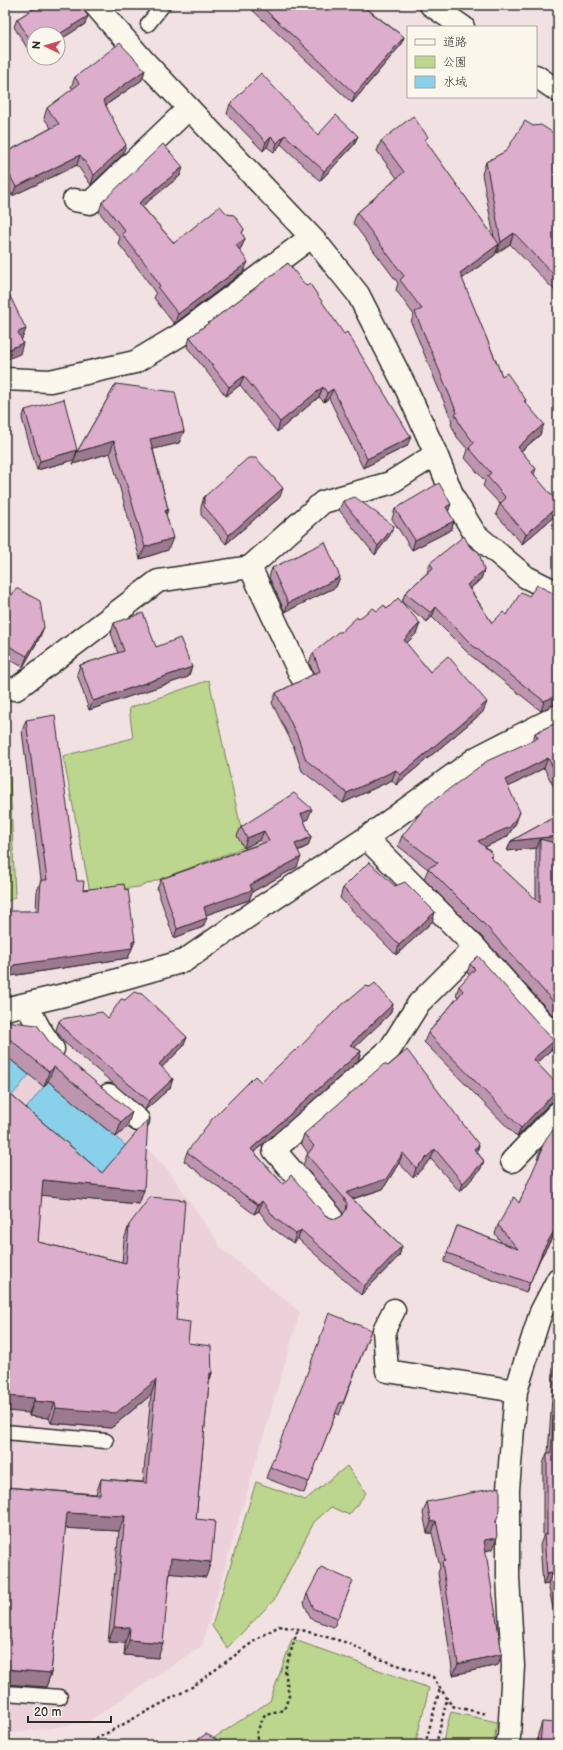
<svg xmlns="http://www.w3.org/2000/svg" width="563" height="1750" viewBox="0 0 563 1750" font-family="'Balsamiq Sans','Klee One',sans-serif">
<rect width="100%" height="100%" fill="#f2e1e2"/>
<filter id="ink" filterUnits="userSpaceOnUse"><feTurbulence type="fractalNoise" baseFrequency=".025" numOctaves="2"/><feDisplacementMap in="SourceGraphic" scale="8" xChannelSelector="R" yChannelSelector="G"/><feConvolveMatrix kernelMatrix="1 2 1 2 8 2 1 2 1" color-interpolation-filters="sRGB"/></filter>
<g filter="url(#ink)">
<path fill="#ecd1db" d="M5,1034l44,26 84,74 37,38 53,78 77,62 -98,334 -116,77 -73,10h-8z"/>
<path fill="#bcd68d" stroke="#74805c" d="M209,680l36,167 -106,40 -49,5 -27,-136 70,-18 -4,-30z
M5,771l5,7 5,119 -10,6z
M347,1466l19,27 -17,22 -18,-8 -17,15 -40,78 -47,48 -15,-22 44,-144 49,18z
M292,1639l137,49 -14,57h-187l-14,-7 56,-37z
M451,1712l46,10 -3,23h-52z"/>
<path fill="#89d0eb" stroke="#638e9e" d="M5,1055l24,20 -24,29z
M48,1081l82,68 -33,39 -80,-68z"/>
<g fill="none" stroke-linecap="round" stroke-linejoin="round">
<g stroke="#2b2b2b" stroke-width="17">
<path id="lane" d="M148,24l15,-19
M5,1432l101,9
M5,1693l55,4"/>
</g>
<g stroke="#2b2b2b" stroke-width="25">
<path id="street" d="M95,5l48,55 174,183 41,51 48,94 30,66 18,45 21,35 51,43 32,16
M74,200l16,3 99,-95
M5,379l45,2 85,-19 45,-27 131,-98
M250,567l51,109
M5,688l11,1 142,-108 92,-14 73,-65 67,-19 46,-29
M366,838l109,109 83,93
M26,1004l13,24 14,21
M5,1009l63,-15 116,-33 79,-55 103,-68 112,-81 80,-41
M109,1095l29,25
M512,1161l46,-48
M331,1216l-57,-66 116,-101 29,-46 56,-56
M394,1310l-10,20 3,41 129,20
M507,1745l2,-8 4,-71 -5,-89v-88l8,-98 25,-79 17,-33"/>
</g>
<g stroke="#2b2b2b" stroke-width="25">
<path id="secondary" d="M431,5l32,22
M536,76l22,15"/>
</g>
<path stroke="#2b2b2b" stroke-width="2.5" stroke-dasharray="3 3" stroke-linecap="butt" d="M85,1745l107,-58 65,-48 22,-13 19,3 50,14 32,16 53,18 19,29 34,8
M259,1745l-3,-11 9,-20 19,-4 5,-14 -4,-26 13,-41
M425,1745l15,-57
M436,1745l11,-46"/>
<use href="#lane" stroke="#fbf7ec" stroke-width="14"/>
<use href="#street" stroke="#fbf7ec" stroke-width="22"/>
<use href="#secondary" stroke="#fbf7ec" stroke-width="22"/>
</g>
<path fill="#be95af" stroke="#2b2b2b" d="M30,5h50l5,19 -27,17v-7h-24v18l-3,2 -17,-27 3,-8 16,-10z
M247,5h115l42,32 -4,9 -48,57z
M145,70l-3,10 -36,25 17,49 -32,31 -14,-20 -65,31 -7,-14v-29l46,-25 -7,-10 3,-10 26,-19 -2,-2 4,-10z
M230,104l88,31 36,10 -34,36 -39,-37 -7,8 -7,-5 -4,4 -36,-37z
M533,126l25,10v158l-48,-50 -13,9v-2l-2,4 -33,24 40,97 24,24 -1,2 15,33 -19,16 15,18 -2,5 22,41 -34,29 -26,-30 4,-10 -17,-18 2,-5 -20,-23 3,-8 -11,-13 -6,-13 1,-3 -41,-99 3,-7 -18,-25 2,-7 -45,-60 4,-10 40,-35 -20,-27 4,-10 45,1 68,95 -12,-63 4,-12 20,-11z
M183,167l-3,9 -38,30 32,37 53,-29 17,15 -2,5 3,5 -4,9 -2,2 5,21 -70,53 -20,-26 2,-4 -12,-18 -26,-33 2,-5 -21,-26 3,-10z
M288,263l119,183 -44,22 -34,-70 -5,4 -5,-5 -42,35 -37,-47 -14,11 -39,-49 3,-10z
M116,384l68,47 -5,12 -26,6 15,60 -2,6 2,35 -28,9 -30,-106 -37,11 4,-12z
M25,410l52,40 -3,10 -37,10 -15,-51z
M204,497h76l-54,47 -25,-29v-8z
M343,501l47,34 -15,20 -36,-45z
M395,509l59,12 -3,9 -39,20 -20,-31z
M430,563l54,7 -3,9 -11,10 22,34 15,-8 22,-19 29,1v103l-3,4 -14,7 -72,-57 -37,-37 -5,5 -25,-20 3,-9 22,-20z
M272,568l68,9 -4,10 -51,25 -16,-35z
M5,591l35,46 -17,30 -18,-10z
M387,609l33,14 -4,11 -10,10 24,28 53,40 -87,73 -4,-5 -49,23 -41,-32 -9,-26 -21,-42 4,-10 38,-19 -5,-11 4,-10 45,-34 19,-8z
M114,623l78,44 -4,10 -99,33 -12,-36 3,-9 38,-12 -7,-20z
M26,720l51,161 6,9 52,51 -7,17 -117,18 -6,-64 31,-1 1,-20 4,-11 -19,-149z
M558,722v73l-14,-27 -36,19 8,36 -9,14 -22,10 8,7 -2,4 45,42v-50l1,-2 -30,3 4,-10 47,-26v206l-74,-82 -60,-60 4,-10 -30,-23 4,-10 131,-96 2,-7z
M308,819l-4,2 7,16 -3,9 -10,5 -1,16 -45,25 -3,8 -43,15 -3,12 -29,11 -17,-49 4,-10 101,-36 -2,-3 -16,8 -7,-12 4,-9z
M395,886l40,26 -3,10 -36,33 -56,-57 3,-10z
M470,964l81,86 -15,13 22,22v16h-4l-5,3 -32,33 -93,-95 4,-9 30,-36 -2,-2 3,-9 11,-11 -3,-2z
M393,1004l-3,10 -36,33 7,4 -3,10 -104,91 29,32 42,31 6,3 5,1 6,-3 1,-1v-2l-3,-5 -37,-43 4,-10 1,-2 -7,-10 3,-9 175,11 -2,7 7,9 -4,9 -20,22 -29,-33 -18,19 -14,-15 -16,26 -30,10 49,47 -3,10 -38,39 -63,-56 -5,4 -21,-15 -13,-17 -5,3 -70,-53 3,-9 74,-70 35,-31z
M108,1018l79,19 -4,10 -21,20 8,21 -25,22 -80,-67 -9,-13 3,-9z
M5,1021l48,26 74,80 -11,10 -68,-56 -4,6 -39,-32z
M5,1090l97,83 42,17 -5,14 -98,-9 -3,47 84,20 2,-22 5,-15 59,118 24,30 -3,10 -13,136 10,58 -36,-4 -12,85 -34,-3 1,-12 -17,-1 11,-111 -54,-3 -14,145 -5,14 -41,-3v-197l91,7 5,-15 42,3 8,-87 -40,33 -60,-5 -2,-5 -20,-2z
M558,1125v103l-18,31 -14,33 -82,-30 13,-36 45,17 -7,-9 3,-9 21,-22 20,-44 -2,-1 4,-9z
M371,1330l-32,85 -3,-2 -32,80 -38,-15 4,-11z
M558,1359v274l-10,-49 -5,1 -3,-40 3,-8v-73l4,-11h1l6,-83z
M427,1502l69,19 -3,28 -8,2 17,103 -4,11 -45,10 -15,-102 2,-6 -8,-34h-5l-4,-20z
M349,1590l-15,37 -23,-8 -7,-16 3,-9z
M542,1722l16,23h-21l1,-11z"/>
<path fill="#9b798f" stroke="#2b2b2b" d="M88,16l-3,8 -27,17v-6z
M404,37l-4,9 -48,57 3,-9z
M34,46v6l-3,2z
M145,70l-3,10 -42,29 3,-9z
M285,135l-4,9 -7,8 3,-9z
M358,136l-4,9 -34,36 4,-10z
M271,137l-4,10 -4,4 3,-9z
M126,145l-3,9 -32,31 3,-10z
M80,155l-3,10 -65,31 4,-9z
M183,167l-3,9 -45,36 4,-9z
M514,233l-4,11 -13,9 4,-11z
M245,239l-4,9 -8,7 3,-10z
M499,244l-4,11 -39,28 4,-10z
M248,262l-4,9 -70,53 4,-10z
M26,329l-4,10 -8,4 4,-11z
M23,343l-3,11 -15,6v-9z
M244,376l-4,9 -14,11 3,-9z
M323,387l-4,10 -42,35 3,-10z
M333,389l-4,9 -5,4 3,-9z
M544,424l-4,11 -26,22 4,-10z
M184,431l-5,12 -33,8 4,-12z
M411,437l-4,9 -44,22 4,-9z
M114,441l-4,12 -37,11 4,-12z
M77,450l-3,10 -37,10 3,-9z
M283,488l-3,9 -54,47 3,-9z
M451,504l-3,9 -2,-6z
M558,506v3l-2,6 -34,29 4,-10z
M168,509l-4,13 1,-11z
M454,521l-3,9 -39,20 3,-10z
M394,526l-4,9 -15,20 3,-9z
M173,538l-5,12 -28,9 5,-12z
M484,570l-3,9 -18,15 4,-9z
M340,577l-4,10 -51,25 3,-9z
M436,607l-4,10 -5,5 4,-9z
M420,623l-4,11 -16,16 4,-10z
M44,627l-4,10 -17,30 4,-11z
M192,667l-4,10 -99,33 4,-9z
M558,695v5l-3,4 -14,7 3,-10z
M487,702l-4,10 -87,73 4,-10z
M548,758l-4,10 -43,23 4,-11z
M396,770l-4,10 -49,23 4,-10z
M312,809l-4,10 -11,5 4,-10z
M520,812l-4,11 -9,14 -33,15 4,-11z
M264,831l-4,9 -16,8 3,-10z
M558,836v10l-18,-7 -3,9 -30,3 4,-10z
M311,837l-3,9 -16,7 3,-9z
M301,857l-4,10 -45,25 -3,8 -49,17 4,-10 46,-22z
M435,912l-3,10 -36,33 3,-10z
M207,918l-4,9 -29,11 3,-9z
M132,941h3l-7,17 -118,18 4,-11z
M8,986l-3,8v-7z
M393,1004l-3,10 -43,41 3,-10z
M187,1037l-4,10 -28,27 4,-10z
M554,1041l-3,9 -21,18 3,-9z
M361,1051l-3,10 -111,97 4,-9z
M54,1067l-6,14 -4,6 5,-15z
M173,1079l-3,9 -25,22 4,-9z
M558,1092v9h-4l-5,3 -32,33 4,-9 31,-33z
M132,1112l-5,15 -11,10 5,-15z
M479,1145l-3,9 -2,-5z
M435,1149l-4,10 -18,19 3,-10z
M403,1153l-4,10 -16,26 -38,12 1,-8z
M484,1161l-4,9 -20,22 3,-9z
M43,1180l101,10 -5,14 -102,-9z
M262,1201l-3,10 -5,3 4,-9z
M558,1224v4l-18,31 -14,33 17,-42z
M301,1230l-3,9 -5,4 3,-9z
M402,1246l-3,10 -38,39 3,-9z
M210,1373h2l-5,15z
M156,1380l-5,15 -40,33 -60,-5 5,-15z
M5,1396l30,2 -6,15 -24,-2z
M34,1401l21,2 -6,15 -20,-2z
M67,1513l58,3 -6,15 -58,-3z
M436,1521l-4,12h-5l4,-11z
M497,1538l-4,11 -13,3 4,-12z
M171,1558l40,4 -5,15 -40,-4z
M552,1573l-4,11 -5,1 4,-11z
M114,1627l16,1 -5,15 -17,-1z
M129,1640l34,3 -5,15 -34,-3z
M502,1654l-4,11 -45,10 5,-11z
M5,1669l46,4 -5,14 -41,-3z"/>
<path fill="#ddadcc" stroke="#2b2b2b" d="M38,5h42l8,11 -30,19v-1h-24v12l-17,-27 21,-13z
M260,5h101l43,32 -49,57z
M120,43l25,27 -42,30 23,45 -32,30 -14,-20 -64,32 -11,-21v-13l54,-29 -12,-16 32,-24 -4,-7z
M261,73l57,62 18,-20 22,21 -34,35 -39,-36 -8,8 -6,-6 -5,5 -36,-38z
M413,116l15,21 -3,3 74,104 -39,29 42,103 5,-3 19,27 -2,1 20,23 -26,23 18,22 -4,3 26,31v3l-32,28 -26,-30 6,-6 -19,-22 4,-3 -22,-25 5,-5 -13,-17 -6,-12 2,-1 -42,-101 7,-3 -22,-29 4,-4 -47,-63 47,-41 -23,-31z
M525,121l8,5 8,-1 17,11v143l-44,-46 -13,9 -15,-80 20,-11z
M163,144l20,23 -44,36 35,40 46,-37 7,8 7,1 10,14 -2,4 3,6 -9,6 12,17 -70,52 -20,-26 2,-2 -12,-19 -26,-33 3,-3 -23,-29z
M288,263l18,23 4,-2 34,50 3,-2 64,105 -44,22 -34,-70 -6,4 -4,-6 -43,35 -36,-46 -15,11 -39,-50z
M5,286l21,43 -8,3 5,11 -18,8z
M116,384l59,8 9,39 -34,8 18,70 -3,2 8,27 -28,9 -31,-106 -37,11z
M64,399l13,51 -37,11 -15,-51z
M248,458h8l27,30 -54,47 -25,-29v-9z
M439,483l12,21 -5,3 8,14 -39,19 -20,-31z
M355,497l39,29 -16,20 -35,-45z
M464,536l6,11 9,5 5,18 -17,15 25,38 11,-11 4,3 14,-23 8,4 8,-11 14,7 7,5v98l-14,6 -72,-56 -36,-38 -5,6 -26,-20 28,-25 -3,-5z
M325,542l15,35 -52,26 -16,-35z
M16,588l24,13 4,26 -17,29 -22,-12v-53l7,4z
M398,598l22,25 -16,17 26,32 18,-16 39,46 -87,73 -4,-5 -49,23 -41,-33 -9,-25 -21,-42 44,-22 -7,-18 25,-21h3l16,-15 1,2 15,-11 4,3 7,-6 3,4z
M143,613l13,34 24,-9 12,29 -99,34 -13,-36 44,-14 -10,-28z
M55,715l22,166h7l-1,9 41,-6 1,6 3,-1 7,52h-3v7l-118,17 -6,21 -3,1v-75l2,-1h32l2,-31h6l-21,-160z
M558,722v55l-10,-19 -43,22 15,32 -10,15 -32,14 15,13 -3,3 50,46v-64l18,5v163l-70,-79 -60,-60 10,-5 -36,-27 24,-30 61,-45 51,-23 -3,-5z
M294,793l18,16 -11,5 10,23 -16,7 6,13 -51,28 2,5 -48,17 3,11 -30,11 -16,-50 108,-38 -5,-10 -17,7 -6,-11z
M558,815v21l-47,5z
M369,862l26,24 10,-4 30,30 -36,33 -56,-57z
M478,956l76,85 -21,18 25,26v7l-6,3 -31,33 -93,-95 35,-42 -4,-5 16,-17 -5,-5z
M375,983l18,21 -43,41 11,6 -110,98 32,35 8,-9 34,40 6,3 5,1 6,-3 4,-6 1,-6 -3,-6 -37,-43 7,-9 -10,-12 80,-70 4,2 19,-16 72,95 -5,4 10,12 -21,22 -28,-34 -19,19 -13,-15 -17,26 -40,14 56,53 -38,40 -63,-56 -5,4 -21,-16 -13,-17 -4,4 -71,-53 25,-33 43,-43 6,6 34,-32 1,1 40,-41 29,-24 5,1z
M134,992l8,2 45,43 -28,27 14,15 -24,22 -80,-67 -10,-13 2,-2 41,-7 6,6 13,-19 4,1z
M5,1021l32,4 16,22 79,65 -11,10 -67,-55 -5,5 -44,-37z
M5,1090l97,83 46,-54 -4,71 -101,-10 -5,62 88,21 3,-38 21,-28 35,3 -9,120 14,2 -2,21 23,3 1,27h-2l-14,146 19,2 -4,41 -40,-4 -8,85 -34,-3 1,-12 -16,-1 11,-111 -58,-3 -16,160 -46,-4v-182l95,8 1,-16 46,4 9,-103 -40,33 -60,-5 -1,-5 -21,-2 1,-3 -30,-2z
M558,1125v99l-15,26 -13,33 -83,-30 10,-27 61,23 -20,-24 16,-28 5,6 23,-53 -1,-1 6,-12z
M329,1313l42,17 -28,73 -3,-1 -31,80 -39,-15 35,-88z
M558,1363v240l-6,-30 -5,1 -3,-39 3,-1v-81h4z
M500,1487v23l-4,11 1,17 -13,2 18,114 -44,10 -16,-102 3,-1 -9,-40 -5,1 -4,-20z
M321,1567l32,14 -15,37 -24,-9 -7,-15z
M542,1722l16,1v22h-18z
M5,1727l1,18h-1z
M206,1734l21,11h-37z"/>
</g>
<rect width="563" height="1750" fill="none" stroke="#fbf7ec" stroke-width="20"/>
<rect x="10" y="10" width="543" height="1730" fill="none" stroke="#2b2b2b" stroke-width="1.5" filter="url(#ink)"/>
<rect x="407" y="26" width="130" height="72" fill="#fbf7ec" stroke="#a8a59f"/>
<rect x="415" y="39" width="20" height="6" fill="#fbf7ec" stroke="#a8a59f"/>
<text x="443" y="46" font-size="12" fill="#2b2b2b">道路</text>
<rect x="415" y="56" width="20" height="12" fill="#bcd68d" stroke="#a8a59f"/>
<text x="443" y="66" font-size="12" fill="#2b2b2b">公園</text>
<rect x="415" y="76" width="20" height="12" fill="#89d0eb" stroke="#a8a59f"/>
<text x="443" y="86" font-size="12" fill="#2b2b2b">水域</text>
<g transform="translate(46 46) rotate(275)"><circle r="19" fill="#fbf7ec" stroke="#a8a59f"/>
<path d="M0-3L7 15L0 10L-7 15Z" fill="#d1495b"/>
<text y="-6" font-size="11" font-weight="bold" text-anchor="middle" fill="#2b2b2b">N</text>
</g>
<path d="M28 1716v6h83v-6" fill="none" stroke="#2b2b2b" stroke-width="2"/>
<text x="34" y="1716" font-size="12" fill="#2b2b2b" stroke="#fbf7ec" stroke-width="3" paint-order="stroke">20 m</text>
</svg>
